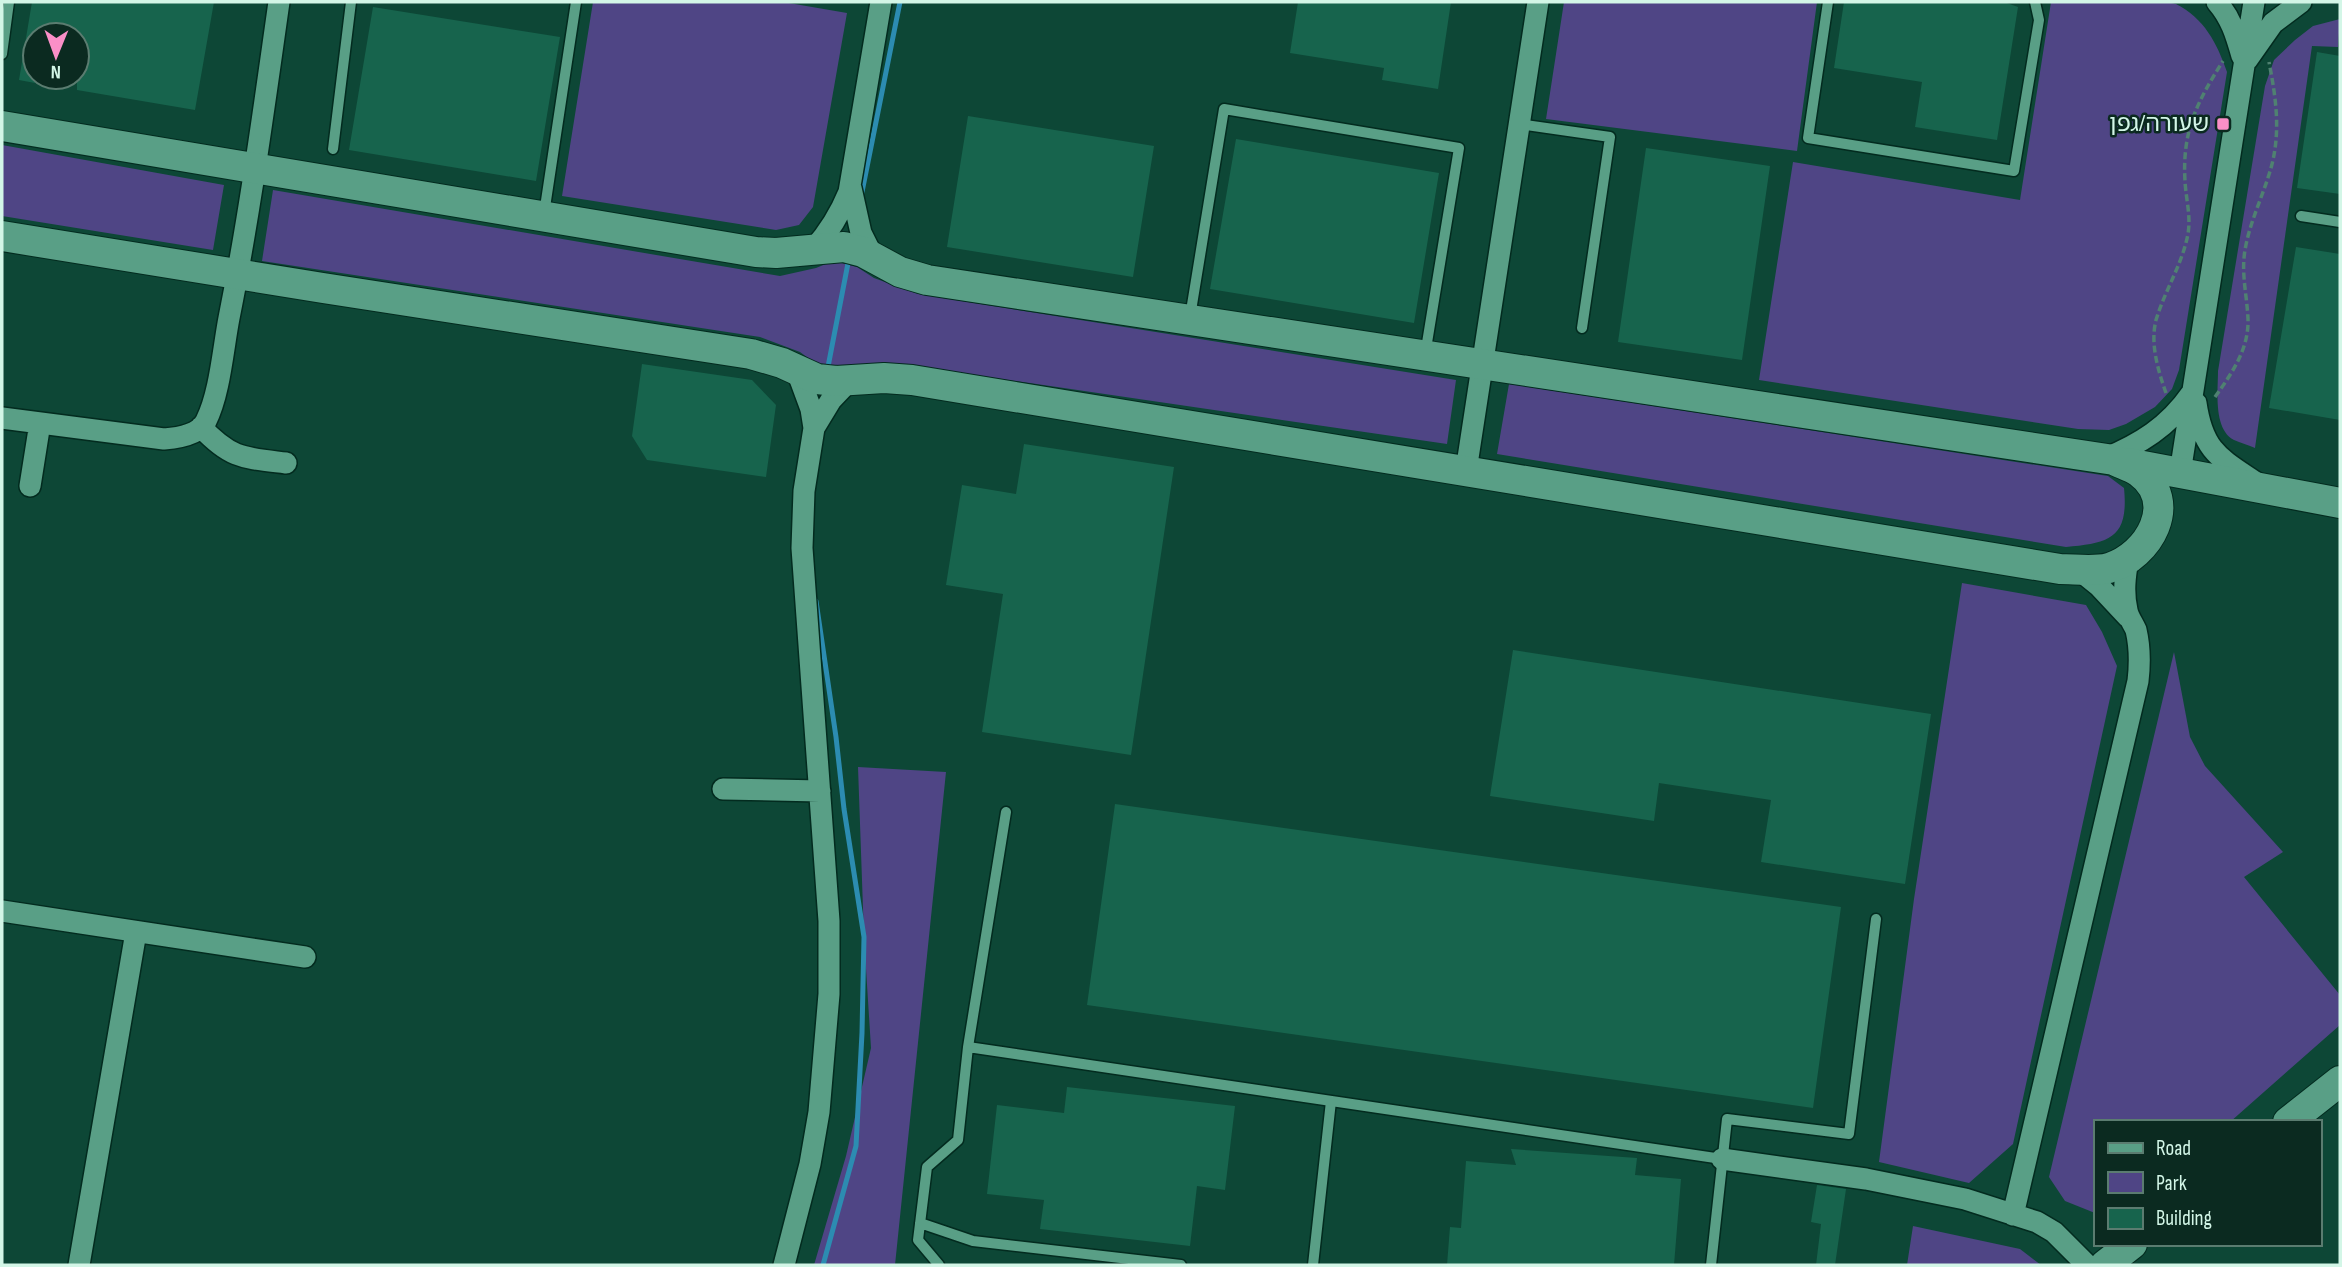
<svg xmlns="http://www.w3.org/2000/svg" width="2342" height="1267" viewBox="0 0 2342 1267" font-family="'Sofia Sans Condensed','Noto Sans Hebrew',sans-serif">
<rect width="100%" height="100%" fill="#0d4736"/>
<path fill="#4f4585" d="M593,2h190l64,11 -34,194 -14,18 -23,5 -214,-34z
M1564,2h253l-20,149 -251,-32z
M2051,2c20,0 114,-2 125,2 28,14 41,39 51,68l-48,298 -7,19 -17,18 -29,17 -17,6 -31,-1 -319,-49 34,-218 227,38z
M2340,19l-2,28 -26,-1 -57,402c-6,-3 -15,-5 -21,-8 -21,-11 -16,-49 -16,-69l47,-285 9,-26 21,-20 18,-14z
M2,145l222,40 -11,65 -211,-34z
M273,190l507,86 36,-8 17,-7 24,6 17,11 44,16 538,86 -9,64 -555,-81 -36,2 -16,4 -25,-6 -15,-11 -40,-15 -498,-76z
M1509,384l599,92 16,12c5,50 -14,55 -58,59l-569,-93z
M1962,583l124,22 16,27 15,34 -104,478 -44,39 -90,-21 35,-263z
M2174,652l16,85 15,29 78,86 -39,25 96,118v30l-110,97h-135v91l-30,-12 -16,-24z
M858,767l88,5 -51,493h-81l32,-109 25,-108 -7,-111z
M1913,1226l107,23 21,16h-134z"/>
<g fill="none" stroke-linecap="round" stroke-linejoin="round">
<path stroke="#2c8cb1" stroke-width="5" d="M861,197l39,-195
M827,372l22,-114
M816,601l20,136 8,72 20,128 -2,96 -6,113 -33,119"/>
</g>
<path fill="#17644d" d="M32,2h182l-19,108 -118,-20v-55h-42v48l-16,-3z
M1298,2h153l-13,87 -56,-9 2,-12 -94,-15z
M1844,2h160l14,5 -21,133 -82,-13 7,-45 -88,-14z
M373,7l187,30 -24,144 -187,-31z
M2317,52l23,4v138l-43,-6z
M968,116l186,30 -21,131 -186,-30z
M1236,139l203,34 -25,150 -204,-34z
M1646,148l124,18 -28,194 -124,-18z
M2296,247l44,7v166l-71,-12z
M642,364l110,16 24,25 -10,72 -119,-17 -15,-24z
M1024,444l150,23 -43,288 -149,-23 21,-138 -57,-9 16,-100 54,9z
M1513,650l418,64 -26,170 -144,-22 10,-62 -112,-17 -5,38 -164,-25z
M1115,804l726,103 -28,201 -726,-103z
M1067,1087l168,19 -10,84 -28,-4 -7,60 -150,-17 4,-29 -57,-6 10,-89 67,8z
M1511,1149l126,9 -2,17 46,4 -7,86h-227l3,-38 11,1 5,-67 50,4z
M1817,1185l29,4 -11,76h-19l5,-41 -10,-2z"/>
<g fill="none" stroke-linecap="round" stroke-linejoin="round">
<g stroke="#032b1f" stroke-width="13">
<path id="lane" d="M1828,2l-20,136 206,33 25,-151 -4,-18
M2,54l7,-52
M1519,124l91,13 -28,191
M333,149l18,-147
M544,214l32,-212
M2301,216l39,6
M1190,317l34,-208 235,39 -34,207
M968,1047l38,-235
M920,1223l53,18 208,24
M939,1265l-21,-25 9,-73 31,-27 10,-93 754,112
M1313,1265l18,-164
M1711,1265l16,-146 122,15 27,-215"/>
</g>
<g stroke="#032b1f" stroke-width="24">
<path id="street" d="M2217,2c14,16 19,33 25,54
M2247,60l26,-37 28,-21
M851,188l10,45 13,26
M813,250c16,-18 27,-36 36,-58l32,-190
M2196,403c7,49 24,55 62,81
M2,418l162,21c13,-1 35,-4 42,-18 14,-28 17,-72 23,-103 21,-105 35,-211 50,-316
M201,427c30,32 43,31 85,36
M814,428l17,-28 20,-21
M2104,459c36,-15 64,-32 87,-65
M1466,471l72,-469
M2180,473l74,-471
M30,486l10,-63
M2078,569l21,17 29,31
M723,789l97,2
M2,911l303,46
M1722,1159l144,20 99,20 72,23 17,10 33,33
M2013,1215l125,-534c2,-17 2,-34 -2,-51 -3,-7 -8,-13 -9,-20 -4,-18 -2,-33 1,-51
M79,1265l57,-333
M784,1265l26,-101 9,-52 10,-118v-73l-27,-373 2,-57 10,-63 -3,-19 -14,-38"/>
</g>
<g stroke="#032b1f" stroke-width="32">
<path id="secondary" d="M2,126l754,126 20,1 68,-6 19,5 37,20 27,8 1187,180c8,4 18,7 25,12 41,30 10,84 -30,96 -15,4 -34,1 -49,1l-1148,-189 -28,-2 -48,3 -19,-2 -35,-16 -31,-9 -428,-66 -321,-52
M2127,463l213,40
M2288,1122l52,-41
M2105,1265l27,-21"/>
</g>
<path stroke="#4f8171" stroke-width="3.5" stroke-dasharray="7 3.5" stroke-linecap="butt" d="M2166,393c-8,-23 -16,-49 -10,-73 9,-30 26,-55 32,-86 3,-19 -2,-34 -3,-53 -3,-50 12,-79 38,-120
M2215,397c17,-24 34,-48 33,-78 -1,-24 -7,-45 -3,-69 5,-29 18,-54 26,-82 10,-36 5,-70 -2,-106"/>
<use href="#lane" stroke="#599f86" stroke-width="10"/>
<use href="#street" stroke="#599f86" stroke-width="21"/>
<use href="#secondary" stroke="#599f86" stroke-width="30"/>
</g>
<rect fill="#fa8fc7" stroke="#0b2a20" stroke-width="2.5" x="2216" y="117" width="14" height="14" rx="3.5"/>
<g text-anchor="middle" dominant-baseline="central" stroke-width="5" stroke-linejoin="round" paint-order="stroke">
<g font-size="23" fill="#d3f6e7" stroke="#0b2a20" text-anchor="end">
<text x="2209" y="124">שעורה/גפן</text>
</g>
</g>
<rect width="2342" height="1267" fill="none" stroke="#d3f6e7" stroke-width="7"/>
<rect x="2094" y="1120" width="228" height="126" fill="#0b2a20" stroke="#5b7c70" stroke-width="2"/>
<rect x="2108" y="1143" width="35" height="10" fill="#599f86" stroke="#5b7c70" stroke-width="2"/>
<text x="2156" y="1155" font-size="21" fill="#d3f6e7">Road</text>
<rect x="2108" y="1172" width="35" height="21" fill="#4f4585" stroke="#5b7c70" stroke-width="2"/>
<text x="2156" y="1190" font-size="21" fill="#d3f6e7">Park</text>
<rect x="2108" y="1208" width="35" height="21" fill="#17644d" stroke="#5b7c70" stroke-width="2"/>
<text x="2156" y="1225" font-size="21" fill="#d3f6e7">Building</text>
<g transform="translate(56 56) rotate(181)"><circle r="33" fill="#0b2a20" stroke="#5b7c70" stroke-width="2"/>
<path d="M0-5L12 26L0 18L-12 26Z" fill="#fa8fc7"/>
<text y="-10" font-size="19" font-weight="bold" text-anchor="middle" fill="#d3f6e7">N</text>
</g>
</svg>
